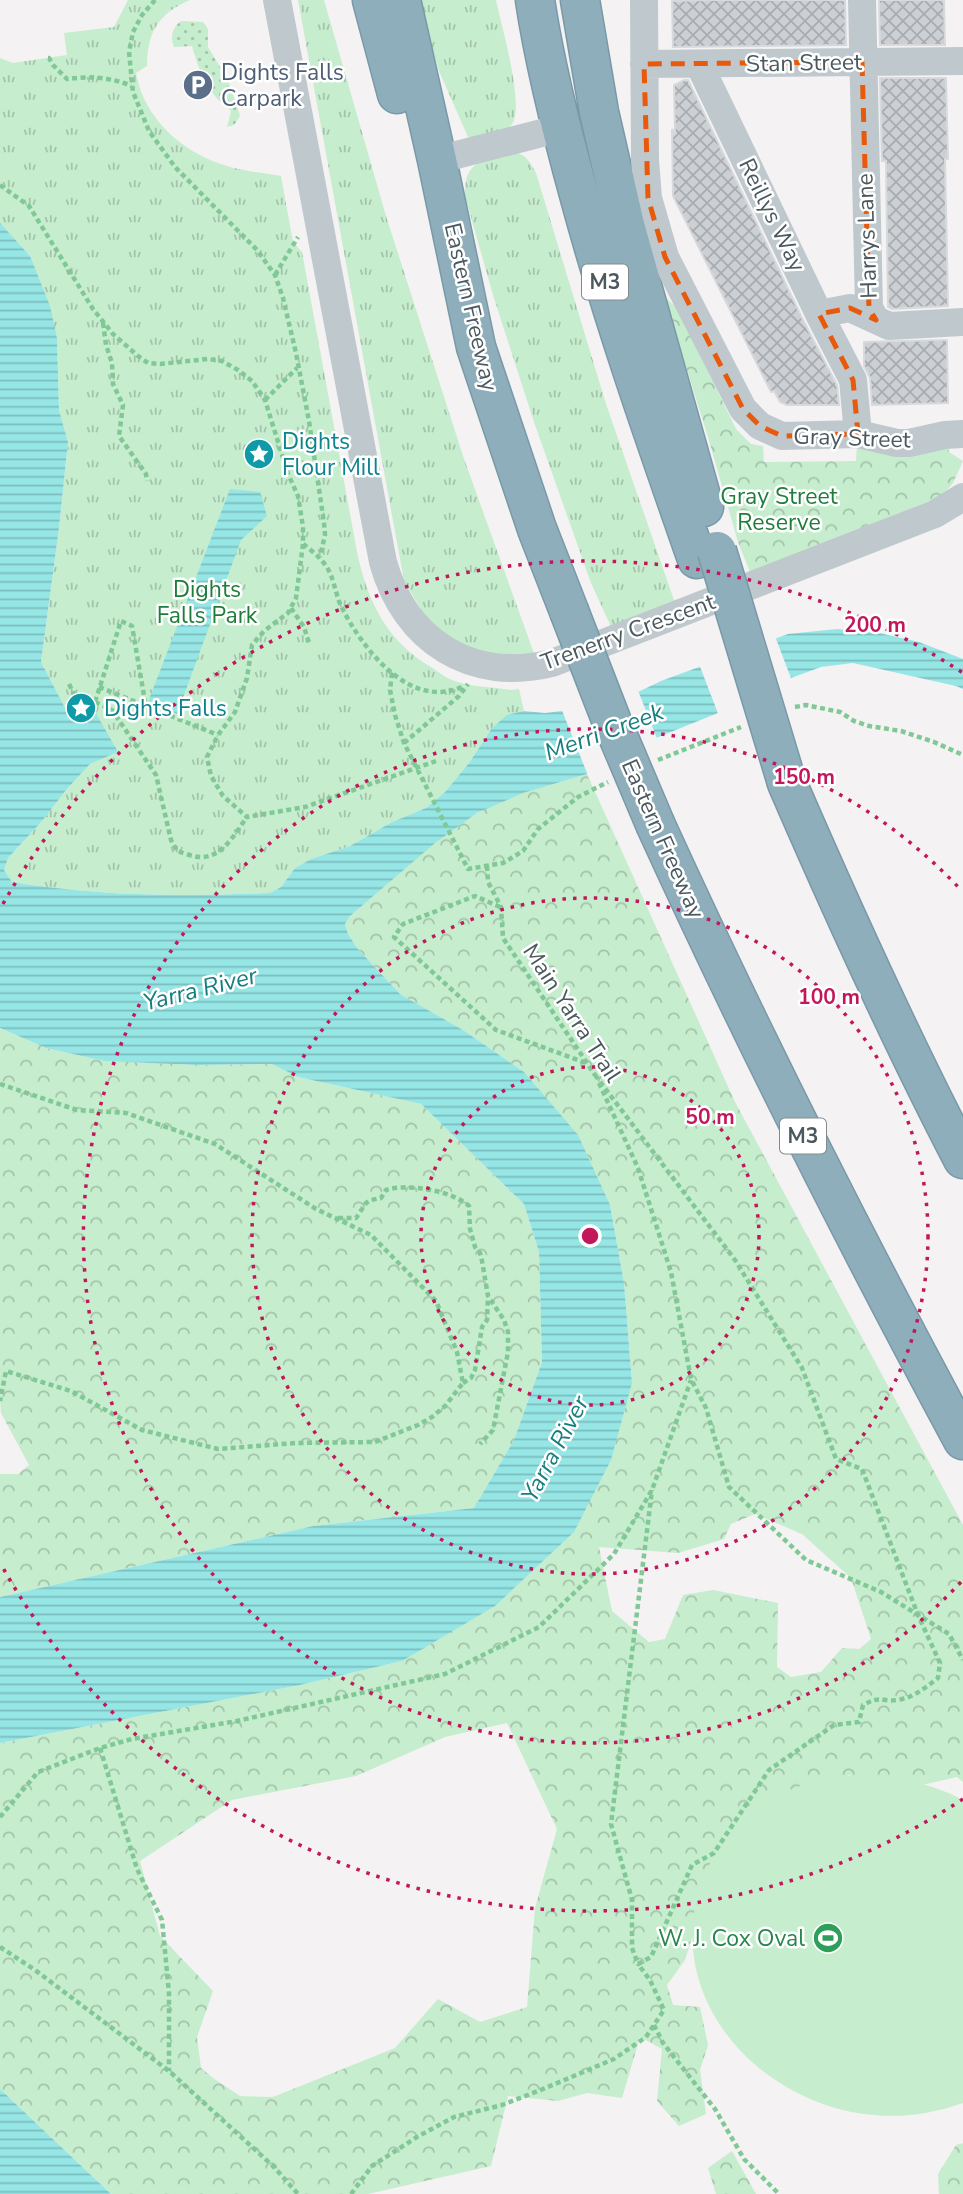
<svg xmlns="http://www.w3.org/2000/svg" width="963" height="2194" viewBox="0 0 963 2194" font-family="'Nunito Sans',sans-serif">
<defs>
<pattern id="grass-tufts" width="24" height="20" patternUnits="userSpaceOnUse" patternTransform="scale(1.75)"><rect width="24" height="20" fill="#c6edcd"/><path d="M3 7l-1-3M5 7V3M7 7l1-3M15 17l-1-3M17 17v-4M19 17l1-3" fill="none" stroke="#a3c3aa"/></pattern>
<pattern id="forest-crowns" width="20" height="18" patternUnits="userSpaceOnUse" patternTransform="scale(1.75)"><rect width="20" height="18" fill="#c6edcd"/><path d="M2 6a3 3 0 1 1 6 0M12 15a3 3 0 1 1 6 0" fill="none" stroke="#a3c3aa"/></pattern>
<pattern id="garden-dots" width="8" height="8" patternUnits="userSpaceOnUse" patternTransform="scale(1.75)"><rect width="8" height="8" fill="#c6edcd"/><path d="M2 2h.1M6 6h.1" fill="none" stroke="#a3c3aa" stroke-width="1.8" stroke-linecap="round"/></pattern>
<pattern id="water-rules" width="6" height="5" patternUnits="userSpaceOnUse" patternTransform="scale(1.75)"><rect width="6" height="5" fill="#96e6e6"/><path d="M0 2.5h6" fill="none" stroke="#7cbdbe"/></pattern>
<pattern id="building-cross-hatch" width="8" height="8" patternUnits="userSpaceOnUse" patternTransform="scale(1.75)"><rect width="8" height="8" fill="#ccd0d4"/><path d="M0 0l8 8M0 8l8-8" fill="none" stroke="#a8acaf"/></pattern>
</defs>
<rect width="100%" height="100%" fill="#f4f2f3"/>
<path fill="url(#grass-tufts)" d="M128,0h62c-31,13 -43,32 -43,66l-11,7c8,46 47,80 91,93 17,5 36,7 54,10l12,66 9,10 55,300c11,51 30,90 77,117 7,5 15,11 24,13 16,5 36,5 53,8l8,-1 5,22 -17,5 -15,12 -23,35 -24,29 -19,16 -34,14 -42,24 -39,13 -16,9 -14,19 -11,6c-86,4 -173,3 -258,-11l-8,-12 4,-12 35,-38 23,-30 24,-26 28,-12 -46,-31 -31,-59 18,-134 9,-86 -9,-32 -2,-72 -27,-82 -30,-32v-166l13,5 54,-8 -3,-22 50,-6z
M298,0h26l62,216 77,240 73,203 -26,3 -74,-28 -32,-53z
M418,0h78c5,24 29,106 16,124 -7,10 -29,11 -40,14l-4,-1 -29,-66z
M513,152c13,2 17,10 23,21l70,231 69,199 -63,26 -21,-46 -57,-161 -41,-127 -28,-99c-1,-37 18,-35 48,-44z"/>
<path fill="url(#forest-crowns)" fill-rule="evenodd" d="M664,296l15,14 57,119 15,15 12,2 1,16 92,-1 1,-17 90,-3 2,11 14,9 -10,22 -11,13 -192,76 -12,-30 -30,-105z
M587,774l148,328 228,423v257l-6,-5 -70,16 -38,-18 -93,51 -42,45 -29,89 -18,25 6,20 27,2 8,38 -8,25 6,44 -27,12 -22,-25 5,-52 -22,-12 -18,61 -35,-5 -29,8 -50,-5 -17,70 -123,28h-257l-111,-105v-346l300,-58 102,-24 230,-278 -8,-100 -14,-78 -86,-133 -61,-42 -63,-36 -43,-46 -9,-14 -3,-10 5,-8c41,-35 80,-74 126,-102 33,-20 74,-29 111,-40zM755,1514l47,20 49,44 20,61 -12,10 -17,-1 -21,24 -30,5 -14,-10 1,-64 -65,-13 -30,5 -18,44 -16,3 -37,-31 -13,-64 79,6 46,-14 7,-15zM507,1723l50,106 -22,79 -8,99 -47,15 -42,-23 -43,49 -122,49 -33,-1 -27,-18 -12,-10 -4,-31 16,-46 -53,-55 -20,-75 92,-61 124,-24 89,-39z
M0,1028l46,20 58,13 92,4 76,-1 26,13 123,27 103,100 15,48 3,110 -28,78 -40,68 -161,18 -313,71v-123h18l11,-9 -28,-52 -1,-13z
M963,2143v51h-24l-1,-20 18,-29z
M732,2151l24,43h-40l-8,-26z"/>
<path fill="url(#garden-dots)" d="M181,21l22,1 5,7v18l20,33 12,36 -6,9 -7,2 4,-16c-25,-20 -30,-35 -39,-65l-18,1c-4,-10 -2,-19 7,-26z"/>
<path fill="#c6edcd" d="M861,1775c36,2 70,8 102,25v303c-29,10 -58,15 -89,12 -80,-6 -160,-65 -178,-146 -18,-84 34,-165 117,-187 16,-4 32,-6 48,-7z"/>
<path fill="url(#water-rules)" d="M0,223l30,33 20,50 7,32 2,72 9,32 -9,86 -18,134 31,59 22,-11 24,42 -28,12 -24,26 -23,30 -35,38 -4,12 8,12c85,14 172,15 258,11l11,-6 14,-19 16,-9 39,-13 42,-24 34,-14 19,-16 24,-29 23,-35 15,-13 17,-4 21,2 17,-2 76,-19 23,-11 127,-47 49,-5 42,4 40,9 44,17v30l-7,-3 -103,-23 -32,4 -30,11 -73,35 -62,25 -69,36 -64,19 -46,20 -42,30 -85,73 -5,8 3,10 9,14 43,46 63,36 61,42 54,63 32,70 14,78 8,100 -21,77 -37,72 -79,74 -93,55 -102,24 -300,58v-146l313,-71 161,-18 40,-68 28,-78 -3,-110 -15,-48 -103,-100 -123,-27 -26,-13 -76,1 -92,-4 -58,-13 -46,-20z
M230,489l30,3 7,24 -26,24 -64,174 -29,-12z
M0,2089l111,105h-111z"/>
<path fill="#f4f2f3" d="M775,636l17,45 -73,35 -20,-52z
M637,688l21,53 -69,37 -28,-70z"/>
<path fill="url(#building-cross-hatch)" stroke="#d7dadd" stroke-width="2" d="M709,0h136l1,45 -173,2 -1,-46z
M879,0h65l1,45h-65z
M880,78h66l2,81h-3l3,147 -56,3 -4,-2 -2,-146h-4z
M684,80h4l116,242 33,63 2,20h-52l-7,-3 -6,-11 -3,1 -98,-196 -1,-67 3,6 -1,-50z
M947,340l1,63 -76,2 -2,-27 -6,-12v-24z"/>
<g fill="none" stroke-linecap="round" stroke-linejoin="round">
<g stroke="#7a99a8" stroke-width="41">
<path id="highway" d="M372,0l25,94
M401,0l36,160 39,187 61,182 32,82
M535,0c10,67 27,133 45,198 33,122 75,241 117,361
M580,0l19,112 26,113 79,282
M787,783c55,127 112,253 176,376
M656,826c95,208 198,412 307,614"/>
</g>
<path stroke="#80c896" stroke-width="4.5" stroke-dasharray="5 3.5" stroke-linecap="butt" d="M155,0l-13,15 -9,17 -4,20 4,40 16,39 26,36 82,83 18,25 8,23 13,55 13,68 15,102 1,12 -5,22
M48,58h1l4,7 14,14c21,-3 45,-2 64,7
M0,185l29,21 64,103 20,25 25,22 10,7 12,1 48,-5 14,2 16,9 14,11 13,19 23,74 10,22 5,31v17c8,6 17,13 23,22 8,11 9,27 15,40 21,42 69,106 123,80
M275,275l23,-38
M103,323l3,22 6,18 1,21 10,21 -4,31 27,38 1,7
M265,400l32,-32
M303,544l-7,54 -8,15 -24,18 -12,14 -5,33 -12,34 -17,23 -11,22 4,19 12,20 24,21 58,-10 131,-46
M291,608l13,19 5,16
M392,673l-2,17 5,25 9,28 64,126 35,-6 20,-12 15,-22 40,-32 30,-15
M69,684l12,24 14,-6 26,-81 11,5 14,81
M99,687l119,48
M95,702l17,8 44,65 15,65 6,11c7,2 16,6 23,6 23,1 35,-24 47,-40
M795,707l11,-2 34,7 14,9 15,5 32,5 33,11 29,13
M404,743l55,-47 9,-12
M658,760l83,-33
M487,866l1,16 13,25 2,31 92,137
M500,907l-25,-11 -72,28 -9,13 102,93 90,33
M595,1075l140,185 67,108 34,91 26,10 56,146 22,48 -2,15c-13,10 -25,20 -41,22 -18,2 -15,-5 -34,5l-4,17 -25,3 -65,45 -55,83 -22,12 -41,92 -13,7 -6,-16v-48l-21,-76 41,-334
M599,1083l39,85 33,104 20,107 15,29 23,79 77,73 75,32 68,42 14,26
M0,1084l77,26 49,3 89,31 101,65 55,26 65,66 21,51 6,31 -18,23 -13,11 -14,8 -43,17 -79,1 -78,6 -76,-19 -71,-39 -65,-20 -6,30
M338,1218h18l10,-15 5,-3 10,-2 5,-8c21,-7 67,1 83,16l1,23 5,18 5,6 2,8 6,35 16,24 4,12v20l-15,78 -13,14
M463,1383l8,-5 4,-8 7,-43 5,-7 1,-23
M100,1748l37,121 25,51 7,73v78
M0,1817l38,-45 62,-24 32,-9 105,-18 208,-47 94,-47 75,-73 38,-64 39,-110
M0,1947l35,23 134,101 105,96 24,27
M654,2025l9,18 52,66 29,50 35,35
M351,2194l21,-28 45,-29 37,-20 48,-12 41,-16 71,-30 32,-22 18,-27 -14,-30 -12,-16"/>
<path stroke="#bfc9cd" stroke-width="28" d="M277,0l106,562c22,79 88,121 169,101l383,-149 28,-17
M644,0l1,160 3,38 17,59 78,152 17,17 22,10 76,-2 39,9h12l36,-8 18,-1
M862,0l7,308 7,12 13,6 74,-4
M644,64l319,-3
M699,64l120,250 31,-6 26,12
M437,160l124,-32
M819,314l34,66 5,54"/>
<use href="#highway" stroke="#8eaebc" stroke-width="38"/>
<g stroke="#7a99a8" stroke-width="41" stroke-linecap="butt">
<path id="highway-bridge" d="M717,551l70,232
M569,611l43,111 44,104"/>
</g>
<use href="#highway-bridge" stroke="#8eaebc" stroke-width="38"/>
</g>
<path fill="none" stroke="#e8590c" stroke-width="5" stroke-dasharray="14 9" stroke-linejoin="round" d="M862,62l7,246 7,12 -26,-12 -31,6 34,66 5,54 -76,2 -22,-10 -17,-17 -78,-152 -17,-59 -4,-134z"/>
<g fill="none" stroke="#c2185b" stroke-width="3.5" stroke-dasharray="3.5 7">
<circle cx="590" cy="1236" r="169"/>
<circle cx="590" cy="1236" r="338"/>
<path d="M961 1582A507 507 0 1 1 961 890"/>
<path d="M963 1799A675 675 0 0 1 3 1568M3 904A675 675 0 0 1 963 673"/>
</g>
<defs>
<g id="parking-disc" transform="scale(1.575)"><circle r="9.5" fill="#5c6f8a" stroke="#fff"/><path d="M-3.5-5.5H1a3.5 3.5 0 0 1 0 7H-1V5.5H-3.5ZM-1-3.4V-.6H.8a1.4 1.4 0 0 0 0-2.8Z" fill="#fff"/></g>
<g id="sight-disc" transform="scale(1.575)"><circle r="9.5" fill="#0f9aa8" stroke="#fff"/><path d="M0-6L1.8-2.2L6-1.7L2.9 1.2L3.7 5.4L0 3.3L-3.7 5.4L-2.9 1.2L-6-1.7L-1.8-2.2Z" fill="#fff"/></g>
<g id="stadium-disc" transform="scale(1.575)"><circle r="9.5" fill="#2e9e5b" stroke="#fff"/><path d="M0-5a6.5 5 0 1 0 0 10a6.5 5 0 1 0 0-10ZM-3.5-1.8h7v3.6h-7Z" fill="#fff"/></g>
</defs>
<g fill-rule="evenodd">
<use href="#parking-disc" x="198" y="85"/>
<use href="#sight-disc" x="259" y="454"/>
<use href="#sight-disc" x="81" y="708"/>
<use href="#stadium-disc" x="828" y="1938"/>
</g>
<g text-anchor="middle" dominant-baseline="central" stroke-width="5" stroke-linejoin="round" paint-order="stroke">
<g fill="#fff" stroke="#818b8e" stroke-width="2">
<rect x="582" y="264.5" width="46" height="35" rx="5"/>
<rect x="780" y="1118.5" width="46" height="35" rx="5"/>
</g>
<g font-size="21" font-weight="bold" fill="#4b595e">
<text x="605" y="282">M3</text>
<text x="803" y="1136">M3</text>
</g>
<g font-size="23" fill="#4b595e" stroke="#fff">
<text transform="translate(804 63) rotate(-1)">Stan Street</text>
<text transform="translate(772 215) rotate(64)">Reillys Way</text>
<text transform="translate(867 236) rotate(-92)">Harrys Lane</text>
<text transform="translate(471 307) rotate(77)">Eastern Freeway</text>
<text transform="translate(852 438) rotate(2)">Gray Street</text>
<text transform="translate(628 632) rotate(-20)">Trenerry Crescent</text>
<text transform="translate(663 839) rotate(66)">Eastern Freeway</text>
<text transform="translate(572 1013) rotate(57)">Main Yarra Trail</text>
</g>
<g font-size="23" fill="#4e5e75" stroke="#fff" text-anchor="start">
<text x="221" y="72">Dights Falls<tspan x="221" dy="26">Carpark</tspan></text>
</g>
<g font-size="23" fill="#0d838f" stroke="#fff" text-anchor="start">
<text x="282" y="441">Dights<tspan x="282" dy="26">Flour Mill</tspan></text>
<text x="104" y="708">Dights Falls</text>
</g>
<g font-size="23" fill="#207c3b" stroke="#fff">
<text x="779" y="496">Gray Street<tspan x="779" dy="26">Reserve</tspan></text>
<text x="207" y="589">Dights<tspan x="207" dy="26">Falls Park</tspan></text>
</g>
<g font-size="23" fill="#27864d" stroke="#fff" text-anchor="end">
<text x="805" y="1938">W. J. Cox Oval</text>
</g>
<g font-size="24" font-style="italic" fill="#177e7f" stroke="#fff">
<text transform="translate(604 732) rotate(-20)">Merri Creek</text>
<text transform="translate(200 989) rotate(-14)">Yarra River</text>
<text transform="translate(555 1449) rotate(-62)">Yarra River</text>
</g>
</g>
<circle cx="590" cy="1236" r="10" fill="#c2185b" stroke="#fff" stroke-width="3.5"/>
<g font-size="21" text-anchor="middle" font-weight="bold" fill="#c2185b" stroke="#fff" stroke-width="5" stroke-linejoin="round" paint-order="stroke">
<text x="875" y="632">200 m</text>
<text x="804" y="784">150 m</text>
<text x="829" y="1004">100 m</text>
<text x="710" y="1124">50 m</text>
</g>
</svg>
